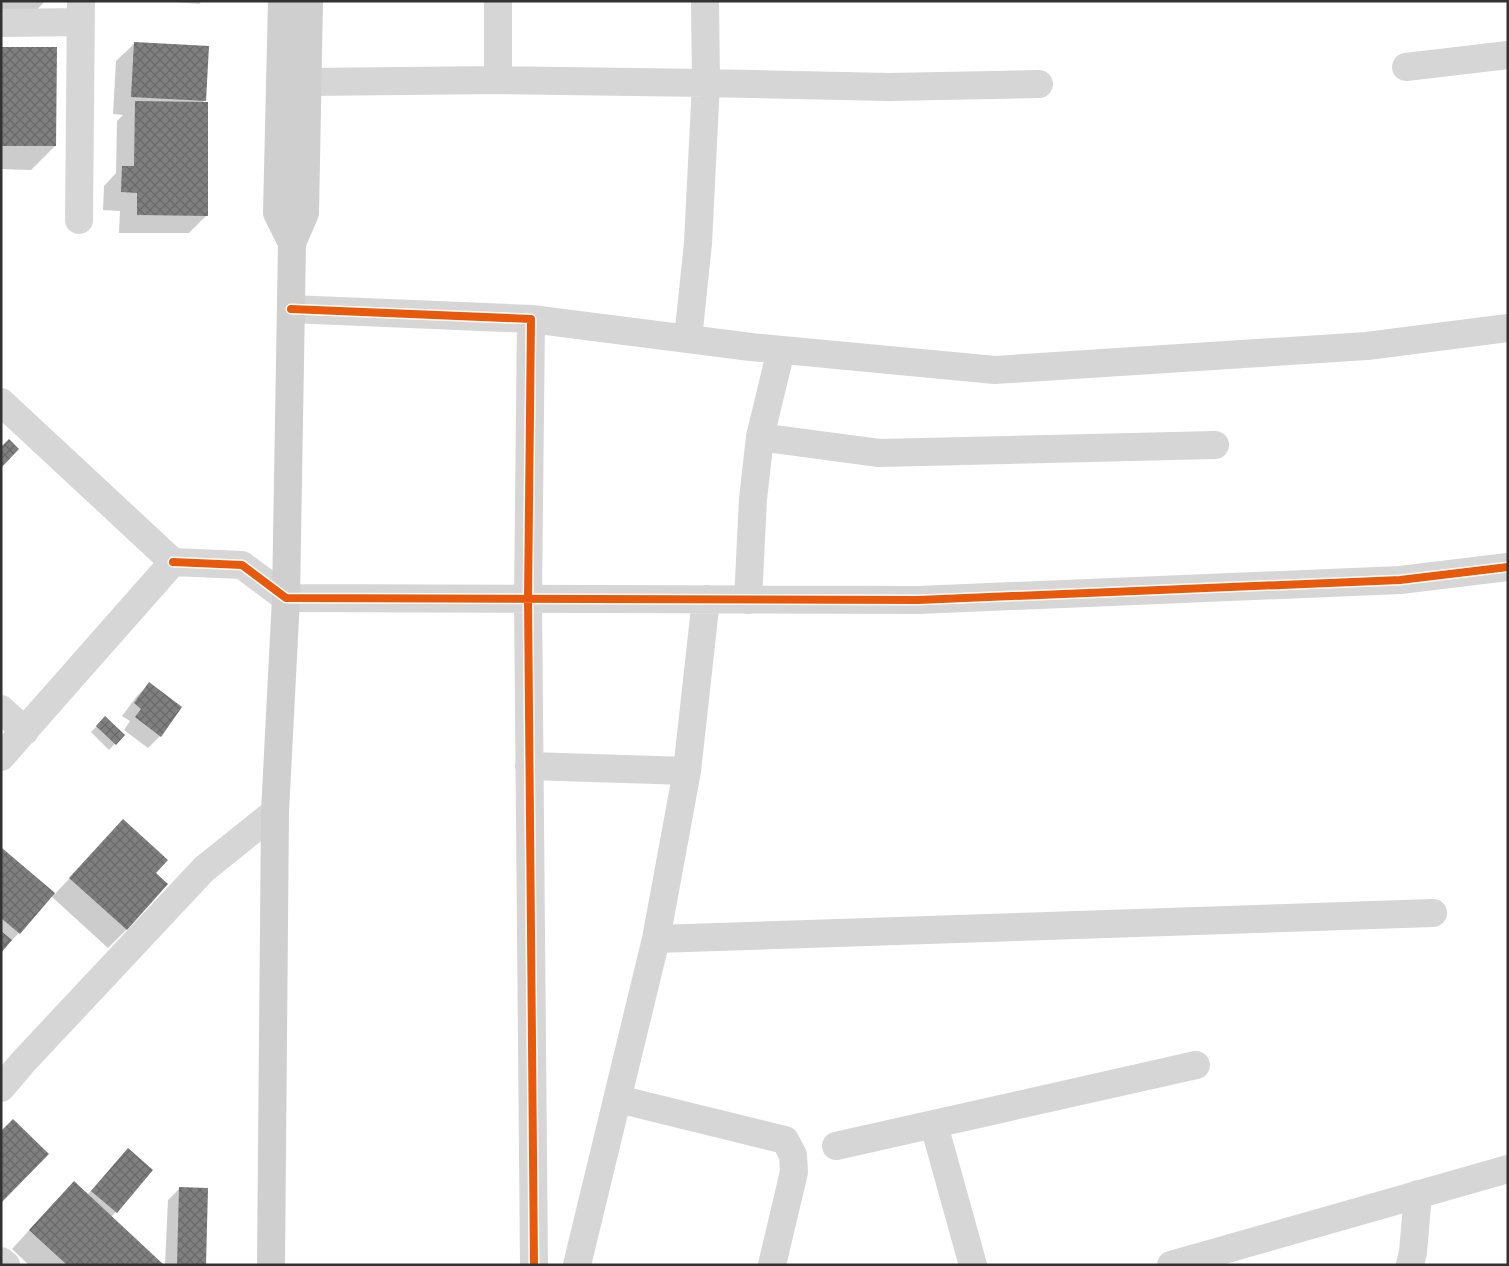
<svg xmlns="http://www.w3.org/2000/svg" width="1509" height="1266" viewBox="0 0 1509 1266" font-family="Roboto,sans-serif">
<defs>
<pattern id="building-cross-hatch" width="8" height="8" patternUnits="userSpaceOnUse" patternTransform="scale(1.25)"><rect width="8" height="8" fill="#808080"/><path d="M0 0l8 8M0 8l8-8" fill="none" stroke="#696969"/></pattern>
</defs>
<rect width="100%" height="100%" fill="#fff"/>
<path fill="#0003" d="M1,1h44l-13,14 -31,-1z
M167,1h35l-3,3z
M135,43l70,57 -3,3 5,112 -18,18h-70l1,-22 -17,-1 1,-24 12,-13 1,-52 6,-6 -10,-1 3,-53z
M1,48l54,98 -24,24 -30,-1z
M149,684l11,52 -12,12 -24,-18 6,-9 -8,-5 15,-20z
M105,718l18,17 -14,15 -18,-18z
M123,821l31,52 13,11 -41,46 -18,18 -57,-52 -32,37 -18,18v-100l1,-2 53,45z
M128,1150l-12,62 -5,5 51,48h-133l-17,-16 44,-48 31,-6z
M180,1188l24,77h-39l3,-65z"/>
<path fill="url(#building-cross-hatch)" d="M134,42l75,4 -3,55 -75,-4z
M1,47h56l-1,99h-55z
M135,101l73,1v114l-71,-1v-22l-16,-1 1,-26h12z
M9,439l10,10 -18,19v-21z
M149,682l33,25 -21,30 -26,-20 6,-8 -7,-6z
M105,716l20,19 -9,10 -20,-19z
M123,819l45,41 -12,13 12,11 -41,46 -58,-52z
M2,848l53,45 -35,41 -19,-16z
M1,931l11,9 -11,13z
M13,1119l36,35 -48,49v-72z
M128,1148l25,22 -36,43 -26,-22z
M74,1181l90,84h-97l-38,-35z
M179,1187l29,1 -2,77h-29z"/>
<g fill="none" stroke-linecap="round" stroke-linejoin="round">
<path stroke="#d6d6d6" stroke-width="28" d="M498,1v79l208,3 -1,-82
M1,23l80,-1
M1406,67l102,-12
M307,82l191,-2
M79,220l2,-219
M291,309l240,10 -3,280 6,666
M531,319l220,28 244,23 372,-24 141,-18
M688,339l10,-96 8,-160 183,4 150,-3
M1,402l172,160 -172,195
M760,437l119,16 336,-8
M173,562l69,3 44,33 632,2 482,-20 108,-13
M748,600l5,-101 7,-62 21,-87
M1,709l24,22
M529,766l158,5
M656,939l777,-26
M1,1088l23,-27 180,-192 71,-57
M618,1099l167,41 8,15 1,17 -22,93
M934,1125l39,140
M836,1146l360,-81
M1,1261l5,4
M577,1265l79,-326 31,-168 19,-172
M1171,1265l337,-96
M1410,1265l3,-13 5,-58"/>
<path stroke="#cfcfcf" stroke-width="28" d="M282,1l-5,212 15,30
M271,1265l4,-453 11,-214 6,-355 13,-30 4,-212"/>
<g stroke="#fff" stroke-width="11">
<path id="cycleway" d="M291,309l240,10 -3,280 6,666
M173,562l69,3 44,33 632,2 482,-20 108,-13"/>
</g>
<use href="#cycleway" stroke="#e8590c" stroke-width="8"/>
</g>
<rect width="1509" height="1266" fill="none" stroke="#323232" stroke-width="5"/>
</svg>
